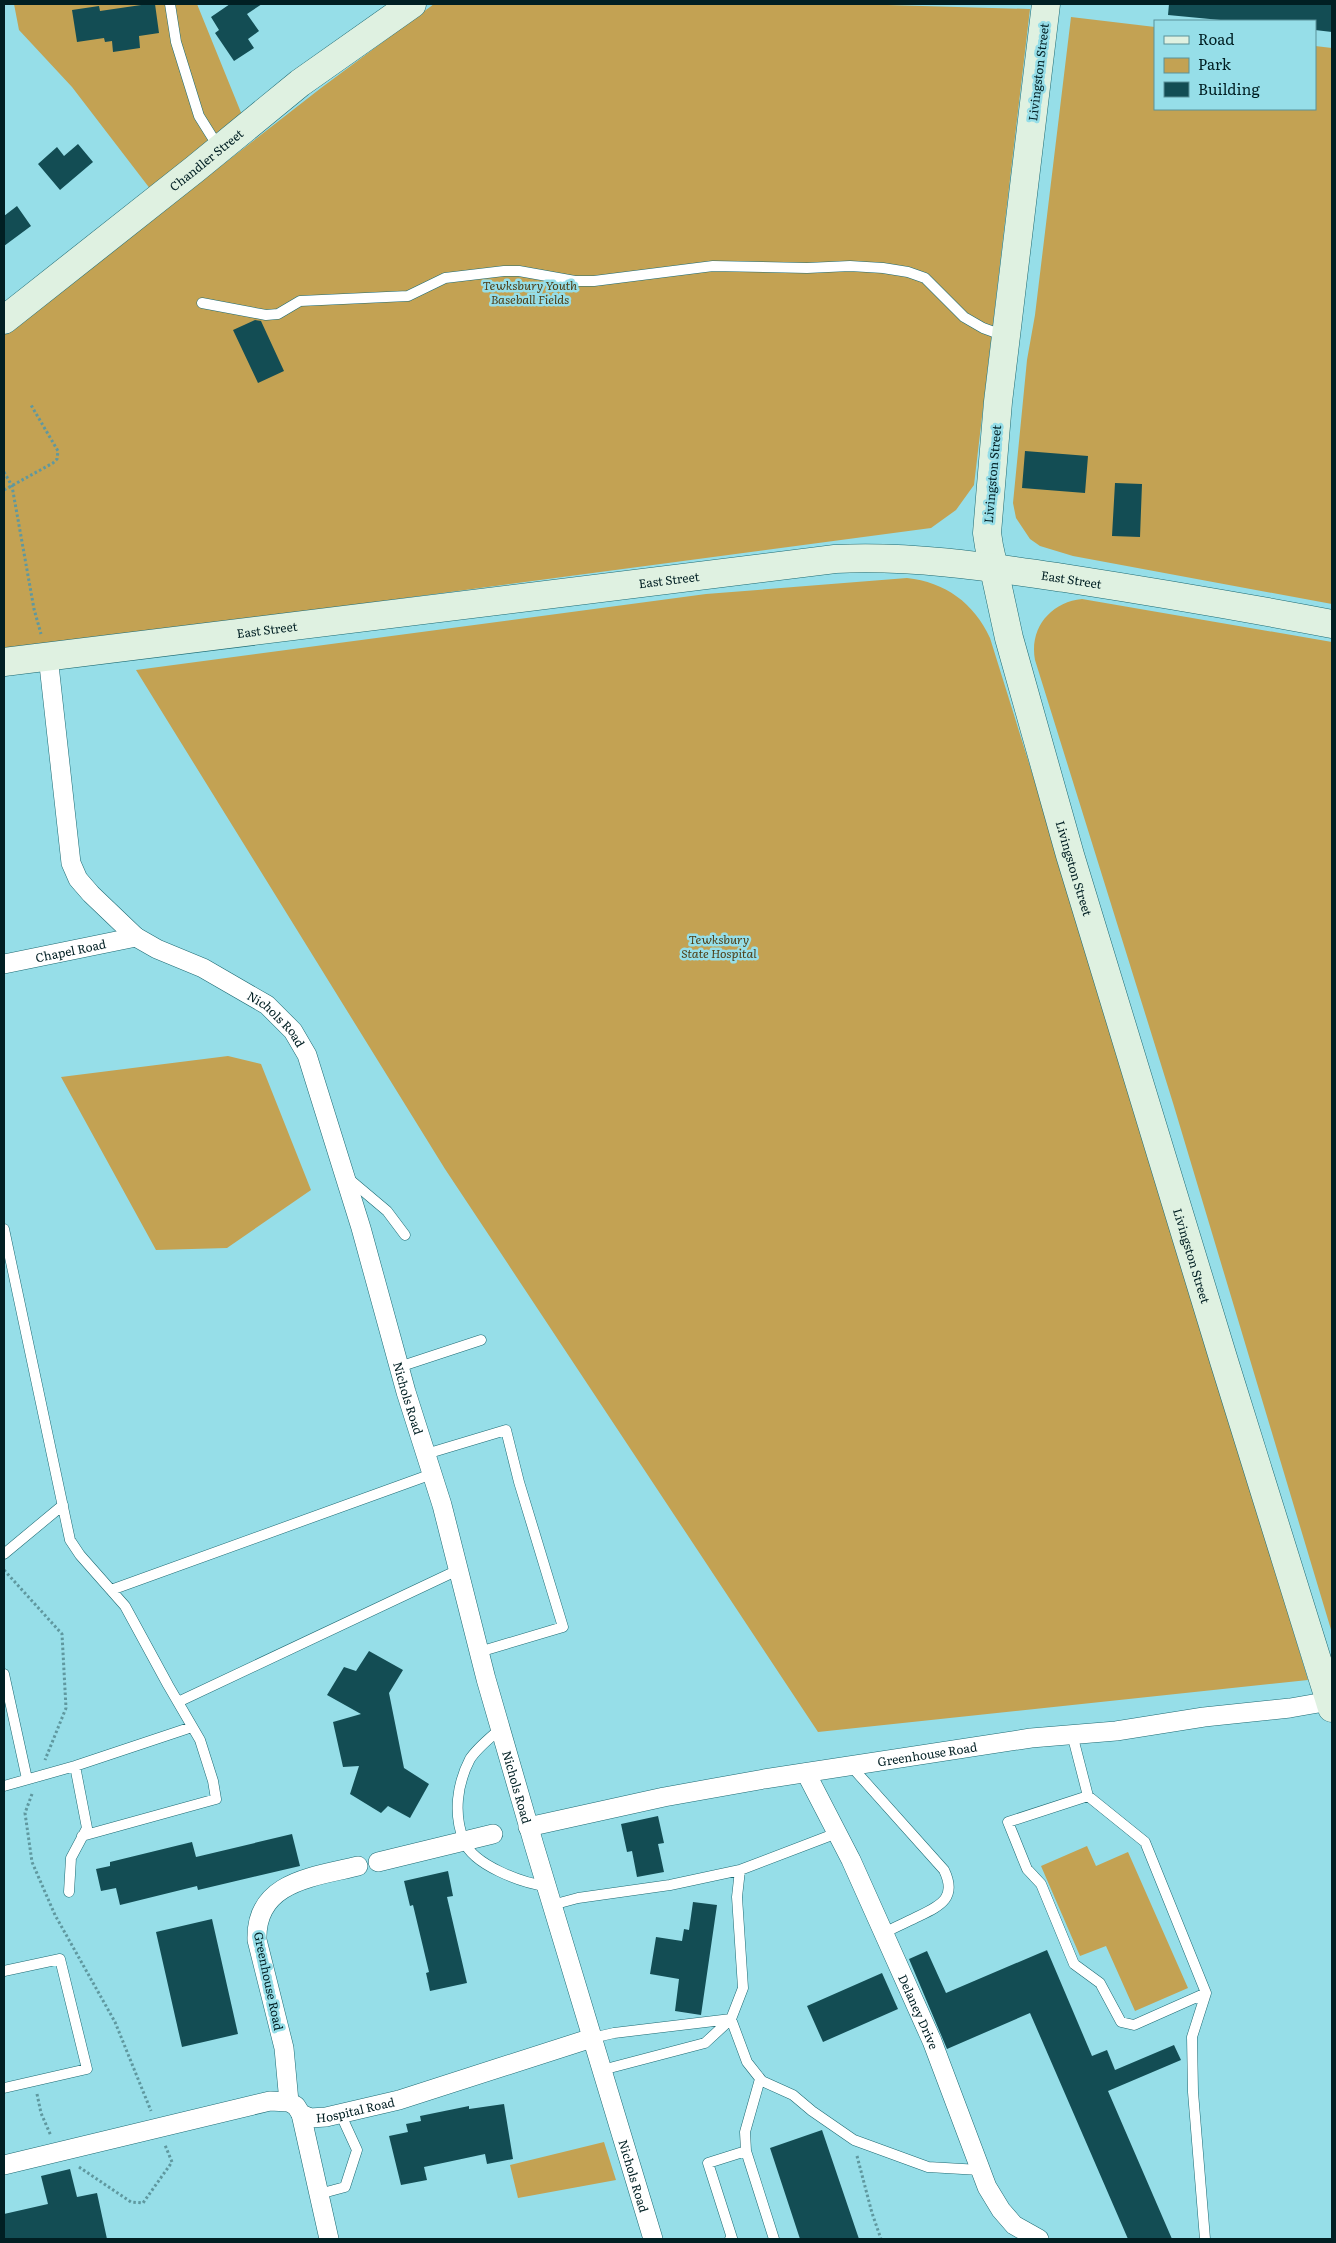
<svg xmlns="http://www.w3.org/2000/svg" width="1336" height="2243" viewBox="0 0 1336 2243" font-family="Literata,serif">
<rect width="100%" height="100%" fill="#96dee8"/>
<path fill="#c3a253" d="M14,4h183l45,111 -91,75 -79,-103 -53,-57z
M434,4h419l177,5 -56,476 -18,25 -25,18 -863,115 -64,7v-315l317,-247z
M1071,17l84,10v82h160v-63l17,2v556l-259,-48 -33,-10 -10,-7 -14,-21 -3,-15 14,-143 8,-45z
M907,578c38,4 67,25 83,60l148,475 170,567 -490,52 -373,-563 -309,-499 570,-76z
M1082,599l250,43v991l-159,-530 -138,-443c-6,-32 16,-58 47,-61z
M228,1056l33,8 50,126 -84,58 -71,2 -95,-173z
M1087,1846l9,20 32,-14 60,136 -53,23 -29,-65 -26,10 -39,-90z
M604,2142l12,38 -98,18 -8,-33z"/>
<path fill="#134d54" d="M148,4h7l4,29 -20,3 1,12 -27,4 -1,-11 -7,1 -1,-4 -27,4 -5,-32 27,-4 1,5z
M230,4h32l-15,10 12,17 -11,8 6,9 -20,13 -19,-28 4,-3 -8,-13z
M1169,4l163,1v27l-17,-2v-9h-84l-63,-6z
M78,144l15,18 -33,28 -22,-26 19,-17 7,9z
M17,206l14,20 -27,20v-30z
M255,320l6,1 23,50 -26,12 -25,-53z
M1025,451l63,5 -3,37 -63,-5z
M1115,483l27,1 -2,53 -28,-1z
M369,1651l34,19 -14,23 15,75 25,16 -19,34 -22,-12 -7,7 -31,-19 9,-28 -16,1 -10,-45 28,-8 -34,-19 17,-28 12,4z
M658,1816l6,27 -6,1 6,28 -27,5 -5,-26 -5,1 -6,-28z
M292,1834l8,32 -102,24 -1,-4 -77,19 -4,-17 -15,3 -5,-22 14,-3v-4l82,-20 4,15z
M448,1871l5,25 -6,1 20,86 -37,8 -4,-18 3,-1 -16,-67 -3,1 -6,-25z
M693,1902l24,3 -16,110 -26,-4 4,-32 -29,-5 6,-37 26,4 2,-12 5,1z
M212,1919l26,115 -56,13 -26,-115z
M1047,1950l45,106 15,-6 8,20 59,-25 7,15 -73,31 64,148h-44l-98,-226 -83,36 -38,-90 18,-8 19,42z
M882,1973l16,36 -75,33 -16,-36z
M504,2104l9,55 -26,5 -2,-10 -61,13 3,13 -26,5 -12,-49 19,-4 -2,-8 15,-3 -1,-5 49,-10v3z
M822,2130l37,109h-59l-30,-91z
M70,2169l7,28 20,-4 10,46h-103v-25l44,-10 -7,-28z"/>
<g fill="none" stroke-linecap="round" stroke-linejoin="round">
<g stroke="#1d6a73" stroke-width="11">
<path id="lane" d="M170,4l6,38 23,74 20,32
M202,303l64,12 12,-1 22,-13 108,-5 37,-18 59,-7h15l56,10h19l119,-15 94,2 43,-2 33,2 25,4 17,6 39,39 19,11 22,8
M349,1179l38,32 18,24
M4,1229l66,311 10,15 45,51 43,79 32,55 13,41 3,18 -134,37
M399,1367l82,-27
M426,1454l80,-24 13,52 44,145 -84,25
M4,1554l59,-49
M111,1590l321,-116
M4,1674l23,105
M178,1702l280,-132
M500,1729c-10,9 -23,19 -30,30 -13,25 -17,55 -6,82 9,24 58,42 82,45
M1072,1734l16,62 57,46 61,151 -14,44 1,55 12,147
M851,1766l93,104c13,27 -2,35 -25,46 -12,6 -24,11 -35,17
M4,1786l71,-20 117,-39
M1088,1796l-80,26 19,47 14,15 33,80 26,19 21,39 13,3 72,-32
M69,1892l2,-34 16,-30 -12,-62
M552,1905l26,-7 92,-13 70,-15 97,-37
M4,1971l56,-12 27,110 -83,19
M592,2038l22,-5 117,-14 12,-31 -6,-91 3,-27
M602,2070l103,-27 26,-24 16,43 15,19 31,14 19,16 42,29 74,27 52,3
M746,2151l-1,-19 15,-53
M319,2194l26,-7 12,-37 -17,-37
M730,2239l2,-1 -24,-75 38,-12 28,88"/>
</g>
<g stroke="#1d6a73" stroke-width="20">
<g id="street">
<path id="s1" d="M48,656l23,207 7,16 13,15 45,43 21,12 46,19 64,37 26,26 14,24 54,173 45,164 36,113 44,174 48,166 119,394"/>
<path id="s2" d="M4,964l132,-27"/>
<path id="s3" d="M806,1773l45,87 81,181 55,146 14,23 13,15 25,14"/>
<path id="s4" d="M528,1827l136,-30 100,-18 267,-41 85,-7 88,-14 86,-9 40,-7"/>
<path d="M378,1862l115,-28"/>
<path d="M289,2102l-5,-54 -27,-108c-2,-59 57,-63 101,-74"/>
<path d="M301,2114l28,125"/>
<path id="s5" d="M4,2165l266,-64 19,1 7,4 5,8 9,4 16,-1 73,-17 193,-62"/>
</g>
</g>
<g stroke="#1d6a73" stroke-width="29">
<g id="secondary">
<path id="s6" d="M1046,4l-48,398 -11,131 2,13 20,92 61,217 154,506 108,347"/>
<path id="s7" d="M4,320l191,-151 105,-86 112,-79"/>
<path id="s8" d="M4,662l831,-103c76,-4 154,8 229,19 90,14 179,29 268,46"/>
</g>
</g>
<path stroke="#5f989f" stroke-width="3" stroke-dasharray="2.5 2.5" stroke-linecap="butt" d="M4,472l8,14 22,123 7,25
M4,490l49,-27 4,-4 1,-8 -27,-46
M4,1570l58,64 4,74 -21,52
M32,1794l-7,19 7,49 23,53 60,107 36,89
M37,2094l4,19 10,23
M857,2156l15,57 9,26
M79,2167l52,35 12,1 29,-41 -7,-17"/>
<use href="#lane" stroke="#fff" stroke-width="10"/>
<use href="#street" stroke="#fff" stroke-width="19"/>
<use href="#secondary" stroke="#dff1e1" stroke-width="28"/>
</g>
<g text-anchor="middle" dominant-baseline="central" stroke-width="5" stroke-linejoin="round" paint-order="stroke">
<g font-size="12" fill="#011f23" stroke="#96dee8">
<text transform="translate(1038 72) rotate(-83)">Livingston Street</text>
<text stroke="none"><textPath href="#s7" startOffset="258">Chandler Street</textPath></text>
<text transform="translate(992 474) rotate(-85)">Livingston Street</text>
<text stroke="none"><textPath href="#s8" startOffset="1075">East Street</textPath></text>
<text stroke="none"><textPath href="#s8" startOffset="670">East Street</textPath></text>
<text stroke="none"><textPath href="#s8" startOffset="265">East Street</textPath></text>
<text stroke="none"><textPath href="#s6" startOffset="879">Livingston Street</textPath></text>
<text stroke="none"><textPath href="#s2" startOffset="68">Chapel Road</textPath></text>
<text stroke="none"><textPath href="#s1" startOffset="472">Nichols Road</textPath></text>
<text stroke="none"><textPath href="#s6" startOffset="1284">Livingston Street</textPath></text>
<text stroke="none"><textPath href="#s1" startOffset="878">Nichols Road</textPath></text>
<text stroke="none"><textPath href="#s4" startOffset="406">Greenhouse Road</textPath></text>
<text stroke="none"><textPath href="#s1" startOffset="1282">Nichols Road</textPath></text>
<text transform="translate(269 1981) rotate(78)">Greenhouse Road</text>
<text stroke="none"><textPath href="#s3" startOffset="264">Delaney Drive</textPath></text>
<text stroke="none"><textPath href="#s5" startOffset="366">Hospital Road</textPath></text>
<text stroke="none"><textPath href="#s1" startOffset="1688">Nichols Road</textPath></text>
</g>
<g font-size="12" font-style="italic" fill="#4e3e16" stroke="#96dee8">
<text x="530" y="285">Tewksbury Youth<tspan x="530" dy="14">Baseball Fields</tspan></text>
<text x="719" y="939">Tewksbury<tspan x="719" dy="14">State Hospital</tspan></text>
</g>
</g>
<rect width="1336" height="2243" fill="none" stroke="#011f23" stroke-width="10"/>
<rect x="1154" y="20" width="162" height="90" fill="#96dee8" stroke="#5a9299"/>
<rect x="1164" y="36" width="25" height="8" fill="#dff1e1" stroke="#5a9299"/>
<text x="1198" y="45" font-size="15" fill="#011f23">Road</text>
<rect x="1164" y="58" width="25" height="15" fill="#c3a253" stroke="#5a9299"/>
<text x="1198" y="70" font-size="15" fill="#011f23">Park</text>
<rect x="1164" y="82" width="25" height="15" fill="#134d54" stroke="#5a9299"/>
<text x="1198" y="95" font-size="15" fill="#011f23">Building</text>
</svg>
